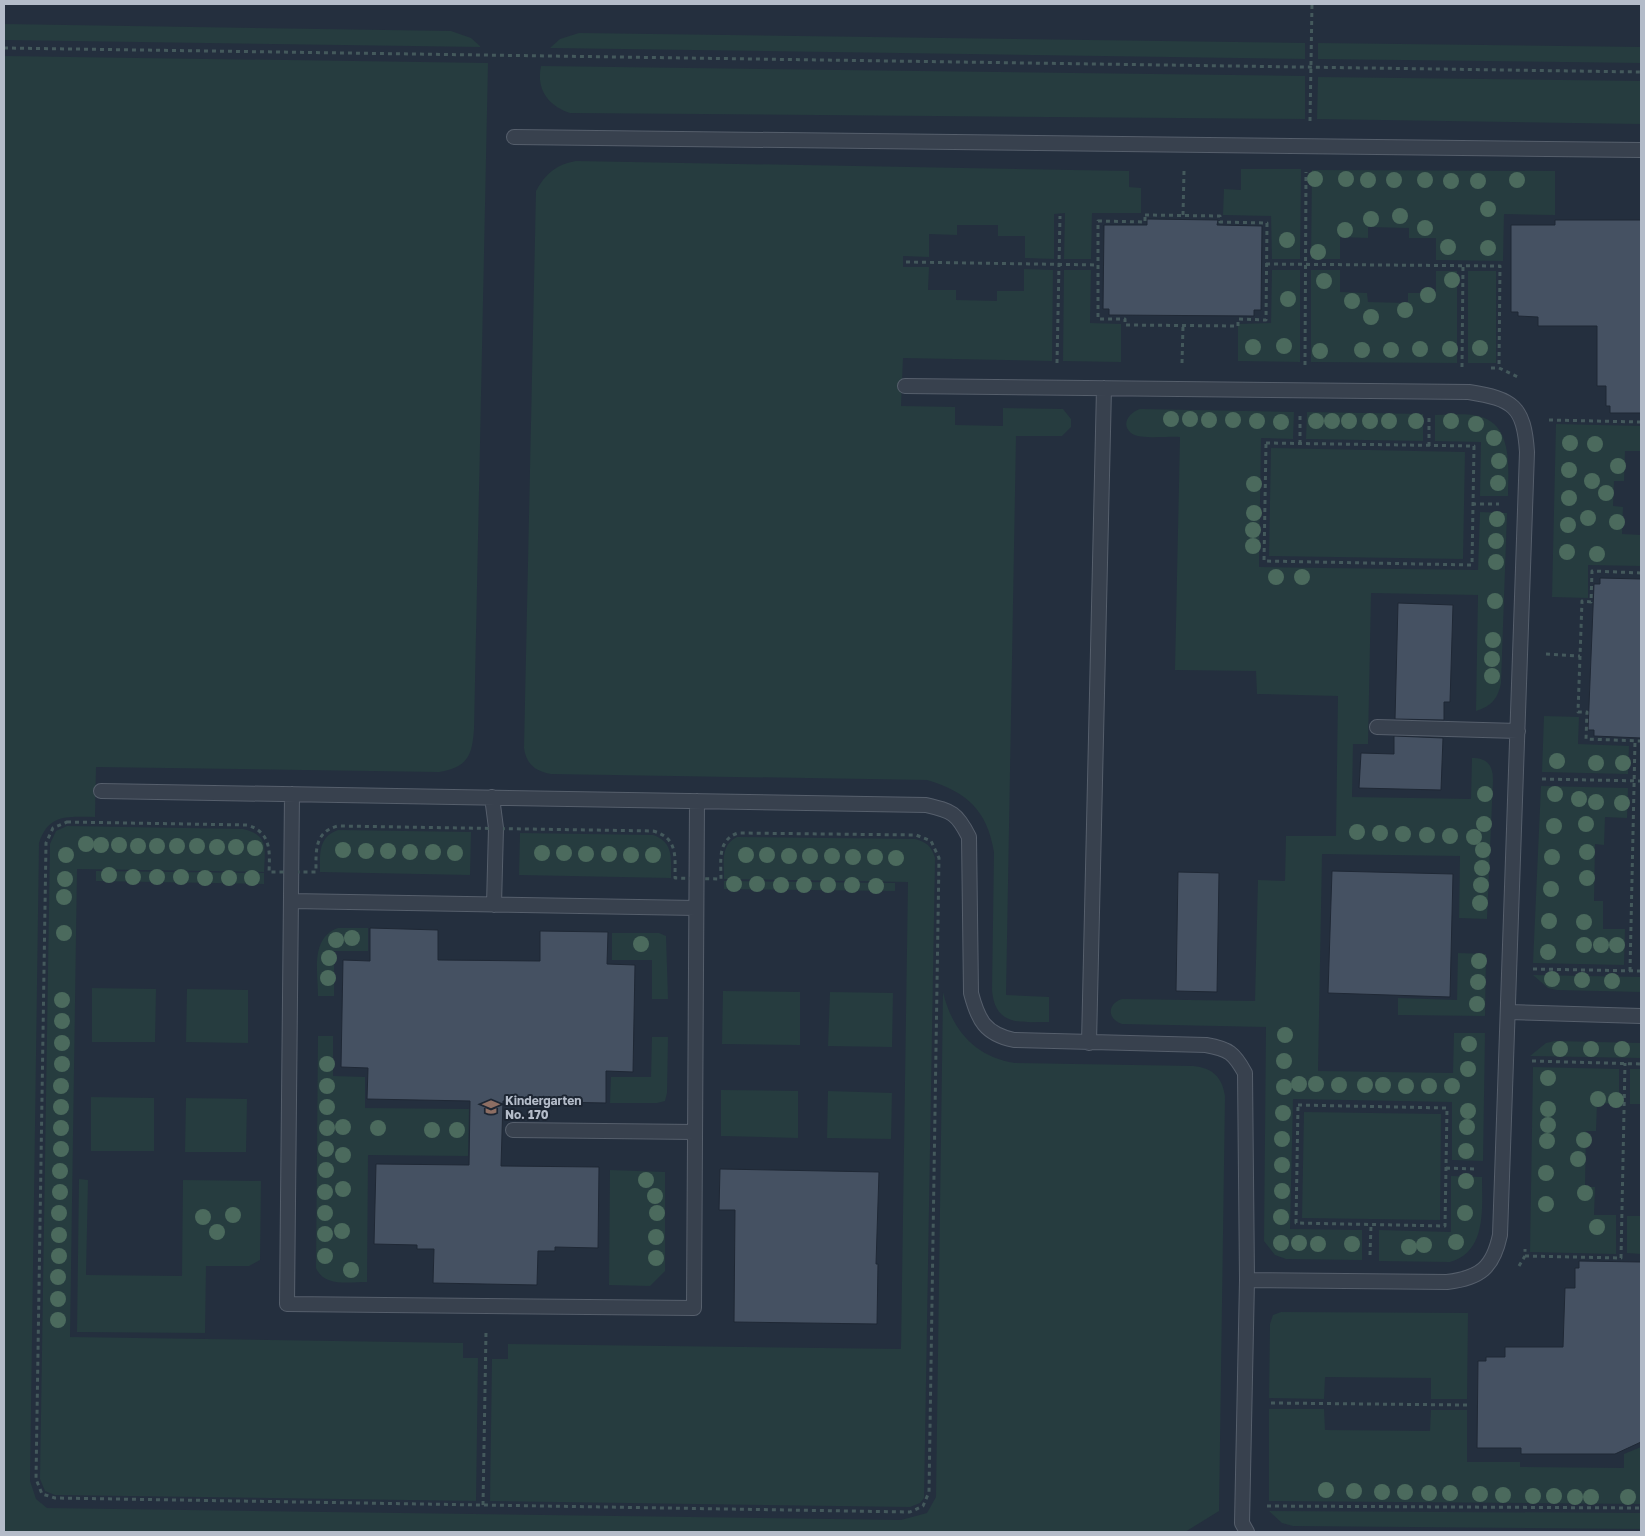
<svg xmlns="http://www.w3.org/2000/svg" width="1645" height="1536" viewBox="0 0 1645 1536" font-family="'Golos Text',sans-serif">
<rect width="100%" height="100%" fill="#242f3e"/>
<path fill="#263c3f" d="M4,24l447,7 20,7 10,9 -477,-7z
M579,33l726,10v16l-755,-11 10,-9z
M1318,43l323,4v16l-323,-4z
M4,56l484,7 -14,666c-2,27 -6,38 -35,43l-343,-5 -1,50c-27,0 -46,-4 -56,26l-9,638 6,18 11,9 854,12 26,-7 9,-16 7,-505c9,38 32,65 72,71l178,3c20,2 29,11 32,30l-6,415 -34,21h-1181z
M541,66l764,10v43l-735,-6c-22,-7 -34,-24 -29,-47z
M1318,77l323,4v43l-324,-5z
M576,161l553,10v16l12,1v25h-49l-1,46h-27l1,-46 -11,1v45l-29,-1v-22h-27v-11h-41v10l-28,-1v23l-26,-1v11h26l-1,23h28v10l41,1v-10h27v-22l29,1 -1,91 -149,-3 -2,48 54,1v18l48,1v-18l60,1 8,10v8l-9,9h-46l-10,559 43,2v25c-28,0 -54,5 -57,-32l2,-138c-7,-42 -27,-60 -67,-72l-376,-6c-16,-3 -25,-10 -27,-26l12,-557c9,-17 21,-27 40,-30z
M1241,169h60l-1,90h-28l-1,-43 -48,-1 1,-26 17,1z
M1312,170l243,1v44l-51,-1 -1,47 -67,-1v-22h-27v-10l-41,-1v11l-28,-1v22h-29z
M1064,270h27l-1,53 31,1v38l-58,-1z
M1272,270h28v92l-62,-1v-37l33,-1z
M1311,270h29v22l27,1 1,9 40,1v-10h28v-22h21v92l-146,-1z
M1468,271h28v92h-28z
M1140,409l154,3 -1,27 -32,-1 -2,129 219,3 2,-58 27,1 -6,170c-3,15 -9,23 -25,28l2,-116 -107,-2 -3,151h-15l-1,53 119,2 1,-41c15,0 21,7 21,22l-6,139 -28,-1 1,-62 -138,-2 -4,217 135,2 1,-40h31l-2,128 -31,-1v-58l-159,-3 -3,130 72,1v30l-76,-1 -11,-4 -11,-14 2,-214 -144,-3c-15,-5 -15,-20 0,-25l133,2 3,-121 27,1 1,-45h50l2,-140 -81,-2 -1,-23 -81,-1 5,-233c-12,-1 -40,3 -49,-4 -11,-9 -1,-21 9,-24z
M1307,412l116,2v27l-117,-2z
M1435,415c14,0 29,-2 43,1 36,8 30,53 30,80h-28l1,-54 -46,-1z
M1556,424l85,2v25h-16l-1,30h-10l-1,25 10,1 -1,27 19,1v31l-53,-1v33l-36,-1z
M1271,448l194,4 -2,107 -194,-3z
M1544,716l35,1 -1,27 51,2 -1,28 -86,-2z
M1541,786l87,2 -1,30 -22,-1 -1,28 -9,-1 -1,57h9v28h22l-1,36 -91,-2z
M67,826l176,3c26,6 22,20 21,43l-187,-3 -7,468 393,6v15h15l-2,143 -421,-6 -10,-4 -5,-12 10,-635 6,-13z
M338,830l133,2 -1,43 -150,-3c0,-18 -2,-35 18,-42z
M520,833l133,2c21,7 18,24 18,43l-152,-3z
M737,837l178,2c12,3 17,8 20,19l-11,640 -4,5 -10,4 -420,-6 2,-142h16v-15l393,5 7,-467 -184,-3c0,-16 -4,-34 13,-42z
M96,871l168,2v11l-168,-3z
M724,881l171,2v8l-171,-2z
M338,928h30v23h-34v45h-16c0,-24 -8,-58 20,-68z
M612,933h47l7,3 2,63h-16v-39h-40z
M1458,953l28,1 -1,62 -87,-1v-17l59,2z
M1533,975l108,2v15l-84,-2 -9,-2z
M92,988l64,1 -1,53h-63z
M187,989l61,1v53l-62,-1z
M723,991l77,1v53l-78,-1z
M830,992l63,1 -1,54 -64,-1z
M318,1036h15v40l32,1v31l104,1 -1,47 -100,-1 -1,127c-18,0 -43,5 -51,-14z
M652,1037h16l-1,56 -2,8 -8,2h-47l1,-26h40z
M1555,1041l86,2v15l-111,-2 16,-13z
M1533,1067l86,2v35l-22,-1 -1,28h-10l-1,56h10l-1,28h22v39l-86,-2z
M1630,1069h11v35h-11z
M721,1090l77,1v47l-77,-2z
M828,1091l64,2 -1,46 -64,-1z
M91,1097l63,1v53h-63z
M186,1098l61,1 -1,53h-61z
M1304,1112l137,2 -1,106 -138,-2z
M610,1170l55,2v99l-15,15 -41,-1z
M1451,1176l31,1c0,31 5,75 -32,85l-71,-1v-31l72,2z
M79,1179l9,1 -2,95 96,1 1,-96 78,1 -1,79 -11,6h-43l-1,67 -128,-1z
M1627,1216h14v38l-14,-1z
M1281,1312l187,1 -1,86h-36v-21l-106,-1 -1,22 -55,-1 1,-74 3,-9z
M1269,1409h55l1,21 105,1 1,-21h36v52h53v5l104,1v-14l17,-7v57l-372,-3z
M1269,1511l372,2v16l-348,-3 -11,-3z"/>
<path fill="#455162" stroke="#1f2835" d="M1147,219l71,1 -1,5 45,1 -1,84h-7v6l-145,-1v-6h-6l1,-84h43z
M1555,220h86v193h-31v-7h-4v-20h-9v-60h-59v-9l-20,-1v-4h-7v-87h44z
M1600,578l41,1v159l-47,-2v-6h-6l6,-146h6z
M1398,603l55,2 -3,97h-6v18l-49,-1z
M1394,736l49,2 -2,52 -82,-2 2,-35 33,1z
M1332,871l121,3 -3,123 -122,-4z
M1178,872l41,1 -2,119 -41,-1z
M370,928l68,2v30l102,1v-30l68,1 -1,32 28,1 -2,107 -27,-1v32l-103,-2 -2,65 98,1 -1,81 -43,-1v4h-17l-1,34 -104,-2 1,-34h-17v-4l-43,-1 2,-80 93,1 1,-64 -103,-2 1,-31 -27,-1 2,-107 27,1z
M720,1169l159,3 -3,92h2l-1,60 -143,-2 1,-112h-16z
M1579,1261l62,1v180l-26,12h-94v-6h-44l1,-87h8v-4h19v-10h58l2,-59h10v-20h4z"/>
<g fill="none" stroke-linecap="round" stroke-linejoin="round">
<g stroke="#565f6c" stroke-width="16">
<path id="service" d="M514,137l1127,13
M905,386l564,6c44,7 55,14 58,60l-27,783c-7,33 -20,43 -53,47l-200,-2
M1377,727l141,4
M101,791l825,14c26,6 31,8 43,32l2,156c7,27 14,41 43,47l192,5c23,4 28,8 39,28l2,207 -5,243 5,9
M292,794l-5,510 407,4 3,-507
M492,797l4,31 -2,77
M291,901l405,7
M1509,1012l132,4
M1089,1043l15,-655
M513,1130l182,2"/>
</g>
<path stroke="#44595c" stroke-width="3" stroke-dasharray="4 4" stroke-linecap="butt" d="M4,48l1637,24
M1310,121l2,-117
M1145,215l75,1v6l47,1 -1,97 -28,-1v7l-113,-1v-6h-27v-98l47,1z
M1183,215l1,-44
M906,262l192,3
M1266,264l234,2 -1,102
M1057,363l3,-147
M1182,363l1,-37
M1305,365l1,-193
M1462,367l1,-101
M1491,368h8l21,10
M1549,420l92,2
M1266,443l208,3 -2,119 -208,-4z
M1300,444v-28
M1429,446v-29
M1472,504h27
M1641,573l-49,-2 -1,31 -9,-1 -4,111h9l-1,27 55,2
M1546,654l34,2
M1542,779l99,2
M67,822l180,3c24,7 23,26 22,47h47c0,-21 -2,-40 22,-46l315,5c25,7 22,25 22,47l46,1c0,-18 -4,-39 17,-46l178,2 15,6 8,17 -10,634 -6,14 -13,6 -855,-14 -13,-4 -6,-15 10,-636 7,-15z
M1533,969l108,2
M1630,971l5,-230
M1532,1061l109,3
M1298,1105l149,3 -2,118 -149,-3z
M1446,1168l31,1
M1370,1255l1,-30
M1525,1256l96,2 4,-195
M1519,1266l6,-10v-7
M1271,1403l196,2
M483,1505l3,-173
M1267,1506l374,2"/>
<use href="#service" stroke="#38414e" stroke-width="14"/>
</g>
<g fill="#4b6a5d">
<circle cx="1315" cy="179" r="8"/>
<circle cx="1346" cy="179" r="8"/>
<circle cx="1368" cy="180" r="8"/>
<circle cx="1394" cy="180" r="8"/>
<circle cx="1425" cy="180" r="8"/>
<circle cx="1517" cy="180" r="8"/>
<circle cx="1451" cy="181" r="8"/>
<circle cx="1478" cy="181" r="8"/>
<circle cx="1488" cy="209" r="8"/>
<circle cx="1400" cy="216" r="8"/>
<circle cx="1371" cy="219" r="8"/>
<circle cx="1425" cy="228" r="8"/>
<circle cx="1345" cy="230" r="8"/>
<circle cx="1287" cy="240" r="8"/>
<circle cx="1448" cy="247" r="8"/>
<circle cx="1488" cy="248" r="8"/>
<circle cx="1318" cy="252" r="8"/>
<circle cx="1452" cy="280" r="8"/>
<circle cx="1324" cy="281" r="8"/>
<circle cx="1428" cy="295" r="8"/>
<circle cx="1288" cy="299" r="8"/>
<circle cx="1352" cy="301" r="8"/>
<circle cx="1405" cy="310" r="8"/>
<circle cx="1371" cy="317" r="8"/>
<circle cx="1284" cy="346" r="8"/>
<circle cx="1253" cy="347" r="8"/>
<circle cx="1480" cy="348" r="8"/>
<circle cx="1420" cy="349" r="8"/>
<circle cx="1450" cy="349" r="8"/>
<circle cx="1362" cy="350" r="8"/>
<circle cx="1391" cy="350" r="8"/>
<circle cx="1320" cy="351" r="8"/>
<circle cx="1171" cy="419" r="8"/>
<circle cx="1190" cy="419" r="8"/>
<circle cx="1209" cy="420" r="8"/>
<circle cx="1233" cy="420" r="8"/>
<circle cx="1257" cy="421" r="8"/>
<circle cx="1316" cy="421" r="8"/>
<circle cx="1332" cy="421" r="8"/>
<circle cx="1349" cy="421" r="8"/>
<circle cx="1370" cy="421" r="8"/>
<circle cx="1389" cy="421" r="8"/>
<circle cx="1416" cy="421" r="8"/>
<circle cx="1451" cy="421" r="8"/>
<circle cx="1281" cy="422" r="8"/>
<circle cx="1476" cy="424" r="8"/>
<circle cx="1494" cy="438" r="8"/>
<circle cx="1570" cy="443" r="8"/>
<circle cx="1595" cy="444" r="8"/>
<circle cx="1499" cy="461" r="8"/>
<circle cx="1618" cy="466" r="8"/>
<circle cx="1569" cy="470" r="8"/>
<circle cx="1592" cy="481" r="8"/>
<circle cx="1498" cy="483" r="8"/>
<circle cx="1254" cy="484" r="8"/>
<circle cx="1606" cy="493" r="8"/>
<circle cx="1569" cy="498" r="8"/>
<circle cx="1254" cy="513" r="8"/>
<circle cx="1588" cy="518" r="8"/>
<circle cx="1497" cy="519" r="8"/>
<circle cx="1617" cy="522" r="8"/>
<circle cx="1568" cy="525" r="8"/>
<circle cx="1253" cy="530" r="8"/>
<circle cx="1496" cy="541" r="8"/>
<circle cx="1253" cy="546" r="8"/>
<circle cx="1567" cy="552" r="8"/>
<circle cx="1597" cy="554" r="8"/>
<circle cx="1496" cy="562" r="8"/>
<circle cx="1276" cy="577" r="8"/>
<circle cx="1302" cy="577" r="8"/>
<circle cx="1495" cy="601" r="8"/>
<circle cx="1493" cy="640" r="8"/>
<circle cx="1492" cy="659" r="8"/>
<circle cx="1492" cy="676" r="8"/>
<circle cx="1557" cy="761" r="8"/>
<circle cx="1596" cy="763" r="8"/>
<circle cx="1623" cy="763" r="8"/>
<circle cx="1485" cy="794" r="8"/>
<circle cx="1555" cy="794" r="8"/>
<circle cx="1579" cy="799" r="8"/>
<circle cx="1596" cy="802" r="8"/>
<circle cx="1622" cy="803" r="8"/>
<circle cx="1484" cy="824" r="8"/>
<circle cx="1586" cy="824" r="8"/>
<circle cx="1554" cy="826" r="8"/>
<circle cx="1357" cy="832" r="8"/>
<circle cx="1380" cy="833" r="8"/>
<circle cx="1403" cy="834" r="8"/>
<circle cx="1427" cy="835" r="8"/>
<circle cx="1450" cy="836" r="8"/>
<circle cx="1474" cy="837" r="8"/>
<circle cx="86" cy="844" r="8"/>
<circle cx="101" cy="845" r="8"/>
<circle cx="119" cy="845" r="8"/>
<circle cx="138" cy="846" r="8"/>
<circle cx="157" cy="846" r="8"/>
<circle cx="177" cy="846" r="8"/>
<circle cx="197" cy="846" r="8"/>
<circle cx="217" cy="847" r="8"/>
<circle cx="236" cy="847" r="8"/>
<circle cx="255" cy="848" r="8"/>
<circle cx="343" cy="850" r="8"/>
<circle cx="1483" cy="850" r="8"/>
<circle cx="366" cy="851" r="8"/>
<circle cx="388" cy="851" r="8"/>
<circle cx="410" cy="852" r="8"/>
<circle cx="433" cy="852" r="8"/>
<circle cx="1587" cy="852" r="8"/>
<circle cx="455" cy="853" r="8"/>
<circle cx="542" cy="853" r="8"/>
<circle cx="564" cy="853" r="8"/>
<circle cx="586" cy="854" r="8"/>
<circle cx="609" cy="854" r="8"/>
<circle cx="66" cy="855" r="8"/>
<circle cx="631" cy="855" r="8"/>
<circle cx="653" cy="855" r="8"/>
<circle cx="746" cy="855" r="8"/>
<circle cx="767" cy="855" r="8"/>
<circle cx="789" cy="856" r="8"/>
<circle cx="810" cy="856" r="8"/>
<circle cx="832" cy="856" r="8"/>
<circle cx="853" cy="857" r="8"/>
<circle cx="875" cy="857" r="8"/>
<circle cx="1552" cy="857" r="8"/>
<circle cx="896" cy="858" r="8"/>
<circle cx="1482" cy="868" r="8"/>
<circle cx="109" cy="875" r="8"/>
<circle cx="133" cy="877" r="8"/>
<circle cx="157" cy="877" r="8"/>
<circle cx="181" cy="877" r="8"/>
<circle cx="205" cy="878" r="8"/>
<circle cx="229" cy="878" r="8"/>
<circle cx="252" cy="878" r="8"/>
<circle cx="1587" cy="878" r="8"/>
<circle cx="65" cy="879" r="8"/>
<circle cx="734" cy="884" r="8"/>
<circle cx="757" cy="884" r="8"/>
<circle cx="781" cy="885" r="8"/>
<circle cx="804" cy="885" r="8"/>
<circle cx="828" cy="885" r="8"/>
<circle cx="852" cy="885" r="8"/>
<circle cx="1481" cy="885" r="8"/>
<circle cx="876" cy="886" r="8"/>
<circle cx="1551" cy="889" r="8"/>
<circle cx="64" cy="897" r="8"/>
<circle cx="1480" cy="903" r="8"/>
<circle cx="1549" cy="921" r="8"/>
<circle cx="1584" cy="922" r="8"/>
<circle cx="64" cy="933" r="8"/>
<circle cx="352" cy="938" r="8"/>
<circle cx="336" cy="940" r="8"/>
<circle cx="641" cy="944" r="8"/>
<circle cx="1584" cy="945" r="8"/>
<circle cx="1601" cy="945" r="8"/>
<circle cx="1617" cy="945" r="8"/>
<circle cx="1548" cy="952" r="8"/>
<circle cx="329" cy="958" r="8"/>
<circle cx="1479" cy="961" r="8"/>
<circle cx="328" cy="978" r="8"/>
<circle cx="1552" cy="979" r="8"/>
<circle cx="1582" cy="980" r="8"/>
<circle cx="1612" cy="981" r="8"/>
<circle cx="1478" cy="982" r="8"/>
<circle cx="62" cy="1000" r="8"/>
<circle cx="1477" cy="1004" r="8"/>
<circle cx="62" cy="1021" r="8"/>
<circle cx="1285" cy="1035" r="8"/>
<circle cx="62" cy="1043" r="8"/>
<circle cx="1469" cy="1044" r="8"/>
<circle cx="1560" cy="1049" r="8"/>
<circle cx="1591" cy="1049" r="8"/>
<circle cx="1622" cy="1049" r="8"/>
<circle cx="1284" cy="1061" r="8"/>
<circle cx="62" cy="1064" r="8"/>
<circle cx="327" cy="1064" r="8"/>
<circle cx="1468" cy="1069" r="8"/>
<circle cx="1548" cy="1078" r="8"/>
<circle cx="1299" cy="1084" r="8"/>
<circle cx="1316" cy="1084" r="8"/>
<circle cx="1339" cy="1085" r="8"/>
<circle cx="1365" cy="1085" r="8"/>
<circle cx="1383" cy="1085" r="8"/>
<circle cx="61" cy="1086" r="8"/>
<circle cx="327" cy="1086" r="8"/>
<circle cx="1406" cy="1086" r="8"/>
<circle cx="1429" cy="1086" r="8"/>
<circle cx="1452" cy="1086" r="8"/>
<circle cx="1284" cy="1087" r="8"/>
<circle cx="1598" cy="1099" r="8"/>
<circle cx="1616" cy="1100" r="8"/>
<circle cx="61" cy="1107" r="8"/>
<circle cx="327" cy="1107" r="8"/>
<circle cx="1548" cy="1109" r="8"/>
<circle cx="1468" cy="1111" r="8"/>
<circle cx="1283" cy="1113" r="8"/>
<circle cx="1548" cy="1125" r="8"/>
<circle cx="343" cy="1127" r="8"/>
<circle cx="1467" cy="1127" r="8"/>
<circle cx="61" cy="1128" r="8"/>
<circle cx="327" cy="1128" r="8"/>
<circle cx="378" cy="1128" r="8"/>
<circle cx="432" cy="1130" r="8"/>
<circle cx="457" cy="1130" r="8"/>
<circle cx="1282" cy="1139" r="8"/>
<circle cx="1584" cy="1140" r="8"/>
<circle cx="1547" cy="1141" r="8"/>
<circle cx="61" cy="1149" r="8"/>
<circle cx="326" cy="1149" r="8"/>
<circle cx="1466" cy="1151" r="8"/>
<circle cx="343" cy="1155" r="8"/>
<circle cx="1578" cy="1159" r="8"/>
<circle cx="1282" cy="1165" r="8"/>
<circle cx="326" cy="1170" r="8"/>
<circle cx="60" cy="1171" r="8"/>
<circle cx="1546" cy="1173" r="8"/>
<circle cx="646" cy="1180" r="8"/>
<circle cx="1466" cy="1181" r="8"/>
<circle cx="343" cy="1189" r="8"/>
<circle cx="1282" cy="1191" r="8"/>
<circle cx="60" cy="1192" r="8"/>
<circle cx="325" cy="1192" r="8"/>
<circle cx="1585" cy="1193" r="8"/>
<circle cx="655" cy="1196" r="8"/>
<circle cx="1546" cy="1204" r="8"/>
<circle cx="59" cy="1213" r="8"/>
<circle cx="325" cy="1213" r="8"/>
<circle cx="657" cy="1213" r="8"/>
<circle cx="1465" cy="1213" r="8"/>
<circle cx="233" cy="1215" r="8"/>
<circle cx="203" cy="1217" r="8"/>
<circle cx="1281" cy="1217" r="8"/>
<circle cx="1597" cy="1227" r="8"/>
<circle cx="342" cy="1231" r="8"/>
<circle cx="217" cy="1232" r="8"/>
<circle cx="325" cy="1234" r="8"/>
<circle cx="59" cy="1235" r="8"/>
<circle cx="656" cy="1237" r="8"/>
<circle cx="1456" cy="1242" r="8"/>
<circle cx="1281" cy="1243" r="8"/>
<circle cx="1299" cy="1243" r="8"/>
<circle cx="1318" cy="1244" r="8"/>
<circle cx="1352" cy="1244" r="8"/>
<circle cx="1424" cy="1245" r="8"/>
<circle cx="1409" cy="1247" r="8"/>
<circle cx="59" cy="1256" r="8"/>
<circle cx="325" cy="1256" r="8"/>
<circle cx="656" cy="1258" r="8"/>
<circle cx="351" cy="1270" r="8"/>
<circle cx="58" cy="1277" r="8"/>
<circle cx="58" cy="1299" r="8"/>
<circle cx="58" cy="1320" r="8"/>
<circle cx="1326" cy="1490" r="8"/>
<circle cx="1354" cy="1491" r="8"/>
<circle cx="1382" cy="1492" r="8"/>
<circle cx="1405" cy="1492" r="8"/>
<circle cx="1429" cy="1493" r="8"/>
<circle cx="1450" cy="1493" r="8"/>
<circle cx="1480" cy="1494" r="8"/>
<circle cx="1503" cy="1495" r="8"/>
<circle cx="1533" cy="1496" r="8"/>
<circle cx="1554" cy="1496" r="8"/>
<circle cx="1575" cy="1497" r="8"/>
<circle cx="1591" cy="1497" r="8"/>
<circle cx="1628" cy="1497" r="8"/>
</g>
<defs>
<g id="school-bare" transform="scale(1.35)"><path d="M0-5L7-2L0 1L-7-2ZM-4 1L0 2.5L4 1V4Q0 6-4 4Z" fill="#8d6e63" stroke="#1d2633" stroke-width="2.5" paint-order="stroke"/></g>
</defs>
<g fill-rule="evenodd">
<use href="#school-bare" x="491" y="1107"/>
</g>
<g text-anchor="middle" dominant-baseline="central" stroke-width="4" stroke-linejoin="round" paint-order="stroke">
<g font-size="12" font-weight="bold" fill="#b4bcc9" stroke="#1d2633" text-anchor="start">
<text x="505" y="1100">Kindergarten<tspan x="505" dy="14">No. 170</tspan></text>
</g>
</g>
<rect width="1645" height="1536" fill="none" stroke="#b4bcc9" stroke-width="10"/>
</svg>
